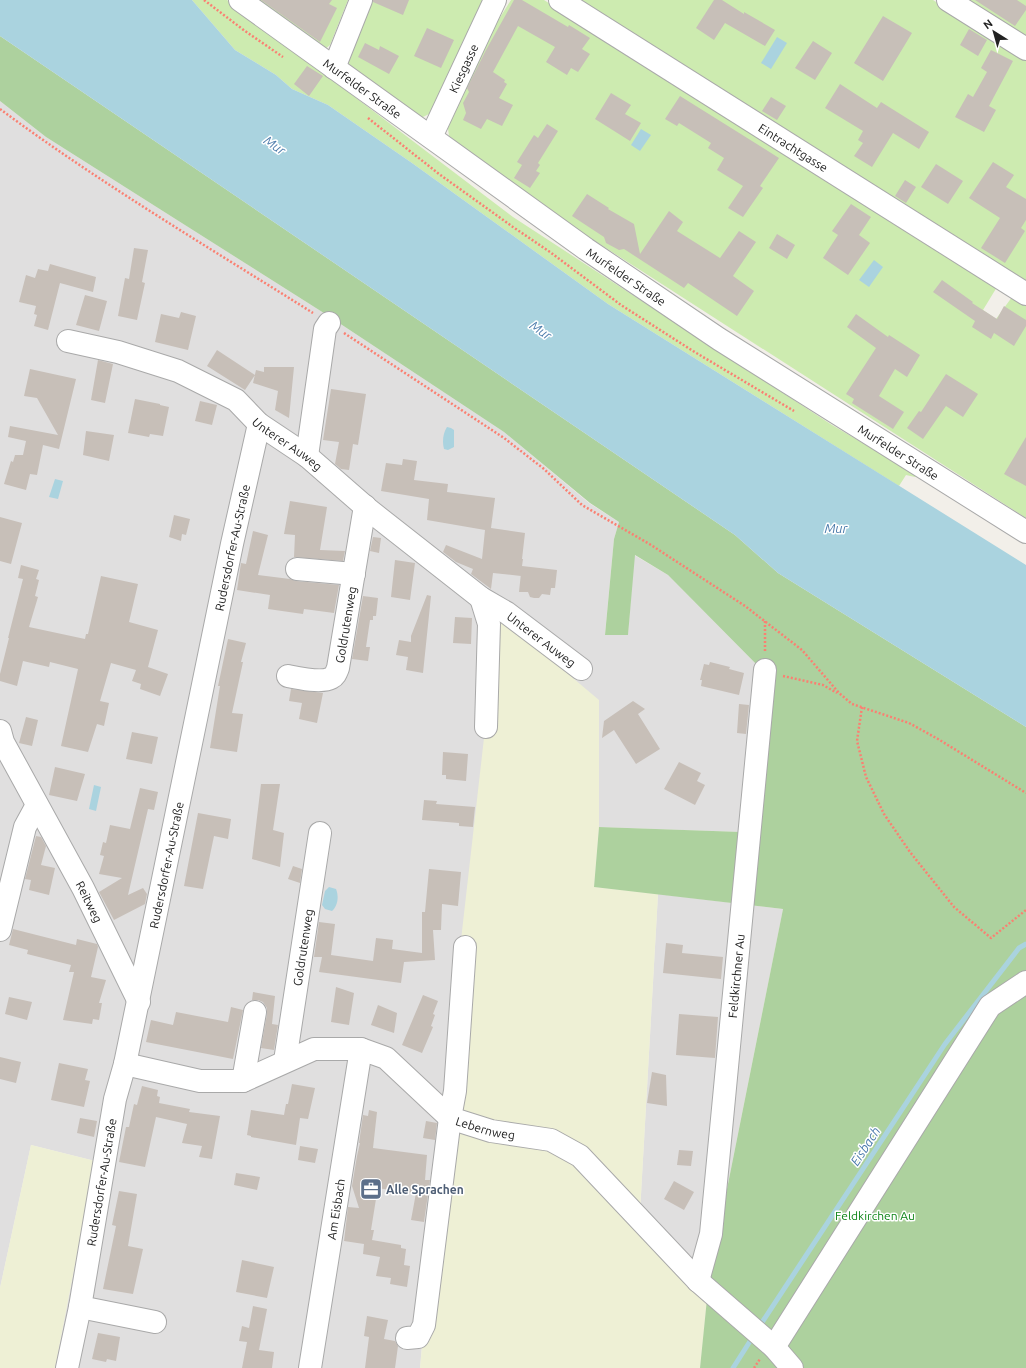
<svg xmlns="http://www.w3.org/2000/svg" width="1026" height="1368" viewBox="0 0 1026 1368" font-family="Ubuntu,sans-serif">
<rect width="100%" height="100%" fill="#f2efe9"/>
<path fill="#e0dfdf" d="M0,101l46,36 281,178 177,117 85,71 30,19 -5,17 -9,95 23,1 6,-80 34,20 104,105 -31,152 -142,-5v-127l-176,633 -3,35h-365l40,-207 -64,-16 -31,143z
M658,894l125,15 -74,370 -69,-67z"/>
<path fill="#eef0d5" d="M498,615l101,85v127l-5,60 64,7 -18,318 67,88 -7,68h-280l41,-428z
M31,1145l64,16 -40,207h-55v-80z"/>
<path fill="#cdebb0" d="M192,0h35l286,217 319,208 85,50 -2,2 -9,-2 -7,11 -291,-182 -196,-141 -84,-58 -36,-16 -16,-14 -41,-25z
M252,0h96l-18,45 -7,6z
M368,0h116l-49,111 -16,8 -70,-52 -1,-16z
M511,0h33l453,287 -14,23 13,9 16,-22 14,9v212l-484,-311 -93,-71 -2,-15 25,-59z
M571,0h362l93,59v227z
M962,0h64v40z"/>
<path fill="#add19e" d="M0,36l735,499 43,38 248,154v641h-326l9,-89 74,-370 -189,-22 5,-60 142,5 31,-152 -104,-105 -33,-20 -7,80h-23l9,-96 5,-17 -29,-19 -86,-71 -177,-117 -281,-178 -46,-36z"/>
<path fill="#aad3df" d="M0,0h192l43,50 41,25 16,14 36,16 84,58 196,141 418,261v162l-248,-154 -43,-38 -735,-499z
M777,37l10,6 -16,26 -10,-6z
M641,129l10,6 -11,16 -9,-6z
M874,260l9,7 -14,20 -10,-7z
M447,427l4,1 3,2v17l-6,3 -4,-1c-2,-7 -1,-16 3,-22z
M55,479l8,2 -5,18 -9,-2z
M94,785l7,2 -5,24 -7,-2z
M329,887l7,2c3,7 2,17 -4,22l-7,-2 -3,-4 3,-14z"/>
<g fill="none" stroke-linecap="round" stroke-linejoin="round">
<path stroke="#aad3df" stroke-width="5" d="M759,1327l186,-283 74,-96 7,-4
M733,1368l21,-33"/>
</g>
<path fill="#c7bfb8" d="M261,0h71l-3,4 8,4 -17,34z
M373,0h36l-6,15 -30,-13z
M514,0h8l46,27 1,-2 21,13 -8,11 8,5 -12,18 -7,-4 -4,7 -21,-13 9,-15 -37,-21 -25,46 12,8 -1,2 3,2 -8,14 14,7 -11,21 -15,-7 -6,10 -18,-9 3,-7 -3,-10 6,-11 -2,-4 19,-38z
M714,0h8l22,14v-2l31,18 -10,16 -40,-23 -11,17 -18,-12z
M975,0h42l9,6v4l-11,16z
M883,16l29,17 -29,48 -29,-18z
M427,28l27,12 -13,28 -27,-12z
M969,29l18,11 -9,16 -18,-11z
M813,41l19,12 -17,27 -20,-12z
M365,43l14,7 1,-4 19,10 -10,18 -31,-17z
M991,50l22,11 -24,45 7,4 -12,22 -29,-15 13,-23 5,3 14,-25 -6,-4z
M307,66l16,10 -14,20 -15,-12z
M840,84l37,24 4,-6 48,30 -10,17 -26,-16 -21,34 -18,-11 9,-13 -5,-3 5,-9 -38,-23z
M611,93l20,12 -6,9 16,9 -11,18 -35,-22z
M680,96l99,62 -19,28 3,2 -20,29 -15,-9 15,-22 -26,-16 7,-12 -16,-10 3,-5 -32,-20 -2,3 -12,-7z
M771,97l15,9 -9,14 -15,-9z
M547,124l11,7 -20,32 2,2 -4,6 4,2 -10,15 -16,-10 8,-13 -5,-3 17,-27 4,3z
M993,162l21,13 -8,12 20,12v21l-5,8 4,3 -20,32 -24,-15 19,-30 -31,-20z
M936,164l27,17 -15,23 -27,-17z
M905,180l11,7 -10,16 -11,-7z
M587,194l22,14 -1,1 26,15 6,30 29,-43 14,11 -6,9 43,27 19,-27 17,11 -23,34 21,15 -17,25 -49,-33 -4,5 -60,-39 -5,1 -13,-7 -2,-6 -32,-21z
M851,204l20,13 -12,18 11,8 -22,32 -25,-17 15,-23 -6,-4z
M777,234l18,11 -8,14 -18,-11z
M134,248l14,2 -6,32 3,1 -8,37 -19,-4 7,-38 4,1z
M50,264l46,13 -3,15 -33,-9 -12,47 -14,-4 3,-11 -3,-1 2,-8 -17,-4 7,-27 9,3 3,-9 10,2z
M942,280l31,22 -1,1 25,16 7,-13 22,14v6l-12,20 -20,-13 -3,6 -19,-12 3,-6 -42,-29z
M85,295l22,6 -8,30 -23,-6z
M181,312l15,4 -8,34 -33,-8 6,-28 18,4z
M856,314l32,23 1,-2 31,20 -13,22 -12,-8 -16,27 25,16 -11,17 -41,-26 2,-4 -8,-5 30,-46 -29,-21z
M217,350l38,25 -10,15 -38,-24z
M98,360l15,4 -8,39 -14,-3z
M264,367h30l-5,51 -14,-8 3,-19 -25,-8 3,-13 8,2z
M30,369l46,10 -17,70 -16,-4 -6,30 -7,-1 -4,16 -22,-6 7,-23 2,1 2,-7h8l3,-14 -18,-4 2,-11 48,9 -21,-37 -13,-2z
M946,374l32,20 -15,23 -17,-11 -23,33 -16,-11 12,-17 2,1z
M331,389l35,5 -8,51 -5,-1 -4,26 -8,-1 -6,-5 4,-22 -16,-2z
M135,399l25,5v1l9,2 -6,29 -13,-2 -1,3 -21,-4z
M200,401l17,4 -5,20 -17,-4z
M86,431l28,4 -5,26 -26,-6z
M1026,437v49l-22,-12z
M403,459l14,2 -3,19 34,4 -1,8 48,6 -4,30 34,5 -3,26h1l-1,7 35,4 -2,18h-4l-1,7 -8,-1 -3,4h-5l-4,-1 -2,-5h-9l2,-19v3l-28,-3 -2,16 -20,-15 2,-5 -17,-7 -13,-10 3,-7 36,14 3,-29 -58,-10 2,-21 -48,-8 5,-28 16,2z
M290,501l37,6 -7,43 25,1 -2,10 -49,-4 1,-22 -11,-1z
M174,515l16,4 -4,16 -4,-1 -1,7 -12,-4z
M0,517l22,6 -11,41 -11,-3z
M253,531l15,4 -10,40 32,4 6,2 43,4 -5,28 -30,-4 -1,5 -35,-5 2,-14 -33,-5 4,-27 5,1z
M373,537l8,1 -2,15 -9,-2z
M395,560l20,3 -5,37 -19,-3z
M21,565l18,5 -3,9 3,1 -4,16 3,1 -9,30 56,12 1,-5h2l13,-58 37,8 -9,38 29,8 -10,37 20,7 -8,22 -20,-7 1,-5 -9,-3 4,-11 -25,-7 -11,38 9,2 -5,23 -7,-2 -9,28 -27,-6 17,-77 -28,-7 -1,5 -26,-6 -6,25 -17,-5v-7l9,-36h-1l15,-59 -5,-1z
M427,595l4,1 -8,77 -17,-3 2,-13 -12,-2 3,-15 12,2v-6z
M363,596l15,2 -2,18h-3v4h-3l-4,27h4l-2,14 -16,-2z
M455,617l17,1 -1,26 -18,-1z
M228,639l18,4 -5,19h2l-11,51 11,1 -6,38 -27,-4 10,-62h-2z
M710,662l20,5 -1,2 15,4 -5,22 -38,-9 1,-6h-2l4,-16 5,1z
M291,689l32,4 -6,30 -18,-4 3,-16 -13,-2z
M633,701l12,8 -7,5 22,35 -24,15 -22,-34 -12,8 2,-17z
M739,704l10,1 -3,29 -9,-1z
M26,717l12,3 -6,26 -13,-3z
M132,732l26,5 -6,27 -26,-5z
M443,752l25,2 -2,27 -20,-2v-4h-4z
M679,762l22,11 -4,8 8,4 -10,20 -31,-16z
M55,767l30,7 -8,27 -28,-6z
M261,784h19l-7,46 11,3 -4,34 -28,-8z
M140,788l18,4 -4,18 -6,-1 -20,86 15,-7 4,6 -2,10 -31,16 -15,-28 23,-14 -23,-4 5,-18 -4,-1 3,-13 3,1 4,-18 20,4z
M424,800l13,1 -1,3 39,3 -2,20 -14,-1v-3l-37,-3z
M198,813l33,6 -3,20 -14,-3 -11,53 -19,-3z
M36,836l5,1 5,9 -5,19 14,3 -6,27 -20,-5 2,-10 -6,-1z
M293,866l9,3 -2,14 -12,-4z
M429,869l32,3 -3,34 -16,-2 -1,26h-8l2,30 -31,2 -3,21 -82,-11 3,-15h-8l5,-35 16,2 -4,31 42,6 3,-23 17,2 -1,9 30,4v-41h3z
M13,929l63,16 1,-6 20,5 1,3 -7,30 15,3 -7,23h3l-3,17 -6,-1 -1,5 -29,-4 11,-48h-5l2,-7 -44,-11 1,-4 -19,-5z
M666,943l17,2 -1,8 41,4 -2,22 -58,-6z
M336,987l18,6 -5,32 -18,-3z
M253,992l22,4 -3,28 6,1 -4,25 -13,-2 6,-34v-6l-4,-6 -5,-2h-6z
M423,995l15,6 -5,13 2,1 -4,11 2,1 -11,26 -20,-8z
M9,997l23,5 -5,18 -22,-6z
M378,1005l19,8 -3,20 -23,-8z
M231,1007l12,3 -10,49 -87,-17 5,-22 22,5 3,-13 52,10z
M679,1014l39,3 -3,41 -39,-3z
M0,1057l21,5 -5,21 -16,-4z
M59,1063l29,6 -3,11 5,1 -6,26 -33,-7z
M652,1072l14,3 1,31 -20,-3z
M292,1084l23,4 -7,31 -8,-1 -4,27 -45,-8v-1l-4,-1 4,-25 33,5 2,-11h2z
M142,1086l16,4 -1,6 3,1 -1,6 31,6 -1,3 31,4 -8,43 -13,-2 3,-11 -20,-3 5,-19 -31,-7 -11,50 -26,-5 7,-35h3l5,-23 3,1z
M369,1110l8,2 -4,36 54,7 -2,25h5l-6,42 -13,-2 5,-27 -40,-5v11l-5,31h3l-2,10 29,5v3l5,1 -2,16 6,1 -3,21 -17,-3 1,-6 -15,-2 4,-19 -17,-3 1,-10 -20,-3 4,-34 11,1 -7,-22 5,-30 3,-13h-1l4,-28 5,1z
M80,1118l17,3 -3,16 -17,-4z
M426,1121l11,2 -2,17 -12,-2z
M300,1146l18,3 -3,14 -17,-3z
M679,1150l14,1 -2,15 -14,-1z
M236,1173l24,4 -3,13 -23,-5z
M674,1181l20,11 -10,18 -20,-11z
M119,1191l18,3 -9,52 15,3 -10,45 -30,-5 13,-63 -4,-1z
M242,1260l32,7 -7,31 -31,-6z
M253,1306l14,3 -8,41 15,2 -2,16h-30l5,-26 -8,-1 3,-15 7,2z
M367,1316l21,4 -4,19 11,2 3,5 -3,22h-30l4,-31 -5,-1z
M98,1333l22,4 -4,24 -9,-2 -1,3 -14,-3z"/>
<g fill="none" stroke-linecap="round" stroke-linejoin="round">
<g stroke="#a9a9a9" stroke-width="24">
<g id="minor">
<path id="s1" d="M240,0l346,249 133,90 307,193"/>
<path id="s2" d="M560,0l466,294"/>
<path d="M948,0l78,49"/>
<path d="M334,68l27,-68"/>
<path id="s3" d="M431,137l64,-137"/>
<path id="s4" d="M68,341l50,11 60,19 58,29 23,24 48,32 62,54 112,88 26,15 74,56"/>
<path d="M307,456l18,-127 4,-6"/>
<path d="M297,569l57,5"/>
<path d="M481,598l8,26 -3,103"/>
<path id="s5" d="M288,676c10,2 34,7 43,2 4,-2 5,-5 7,-10l27,-162"/>
<path id="s6" d="M0,731l3,11 80,146 56,114"/>
<path d="M0,930l25,-103 12,-22"/>
<path id="s7" d="M285,1061l35,-228"/>
<path id="s8" d="M125,1064l75,17h43l71,-32h47l25,9 64,60 41,13 60,9 29,16 118,125 76,66 18,21"/>
<path d="M243,1081l12,-69"/>
<path id="s9" d="M698,1281l13,-47 54,-564"/>
<path d="M80,1307l75,15"/>
<path d="M407,1338l11,-1 6,-12 26,-207 5,-27 10,-144"/>
<path d="M774,1347l216,-341 36,-24"/>
<path id="s10" d="M67,1368l13,-61 35,-208 10,-35 107,-520 27,-120"/>
<path id="s11" d="M310,1368l51,-319"/>
</g>
</g>
<path stroke="#fa8072" stroke-width="2.5" stroke-dasharray="2 2" stroke-linecap="butt" d="M204,0l41,31 38,26
M0,109c100,74 208,138 313,204
M368,118l71,56 74,53 37,25 71,53 72,46 101,60
M344,333l160,105 40,31 38,36 69,40 94,61 57,44 37,43 13,11 57,19 29,16 88,54
M765,621v31
M783,676l40,9 14,8
M862,707l-5,34 9,36 18,37 26,38 44,55 37,31 35,-28
M754,1368l6,-9"/>
<use href="#minor" stroke="#fff" stroke-width="22"/>
</g>
<defs>
<g id="office-square" transform="scale(1.15)"><rect x="-9" y="-9" width="18" height="18" rx="4" fill="#5c6f8a" stroke="#fff"/><path d="M-6-3h4V-5.5h4V-3h4V5H-6ZM-1-4.5V-3h2v-1.5ZM-6 0V1H6V0Z" fill="#fff"/></g>
</defs>
<g fill-rule="evenodd">
<use href="#office-square" x="371" y="1189"/>
</g>
<g text-anchor="middle" dominant-baseline="central" stroke-width="3" stroke-linejoin="round" paint-order="stroke">
<g font-size="12" fill="#222" stroke="#fff">
<text stroke="none"><textPath href="#s3" startOffset="76">Kiesgasse</textPath></text>
<text stroke="none"><textPath href="#s1" startOffset="151">Murfelder Straße</textPath></text>
<text stroke="none"><textPath href="#s2" startOffset="276">Eintrachtgasse</textPath></text>
<text stroke="none"><textPath href="#s1" startOffset="475">Murfelder Straße</textPath></text>
<text stroke="none"><textPath href="#s4" startOffset="247">Unterer Auweg</textPath></text>
<text stroke="none"><textPath href="#s1" startOffset="799">Murfelder Straße</textPath></text>
<text stroke="none"><textPath href="#s10" startOffset="837">Rudersdorfer-Au-Straße</textPath></text>
<text stroke="none"><textPath href="#s5" startOffset="100">Goldrutenweg</textPath></text>
<text stroke="none"><textPath href="#s4" startOffset="568">Unterer Auweg</textPath></text>
<text stroke="none"><textPath href="#s10" startOffset="513">Rudersdorfer-Au-Straße</textPath></text>
<text stroke="none"><textPath href="#s6" startOffset="193">Reitweg</textPath></text>
<text stroke="none"><textPath href="#s7" startOffset="115">Goldrutenweg</textPath></text>
<text stroke="none"><textPath href="#s9" startOffset="308">Feldkirchner Au</textPath></text>
<text stroke="none"><textPath href="#s8" startOffset="396">Lebernweg</textPath></text>
<text stroke="none"><textPath href="#s10" startOffset="189">Rudersdorfer-Au-Straße</textPath></text>
<text stroke="none"><textPath href="#s11" startOffset="161">Am Eisbach</textPath></text>
</g>
<g font-size="12" font-weight="bold" fill="#4e5e75" stroke="#fff" text-anchor="start">
<text x="386" y="1189">Alle Sprachen</text>
</g>
<g font-size="12" fill="#0c8416" stroke="#fff">
<text x="875" y="1215">Feldkirchen Au</text>
</g>
<g font-size="13" font-style="italic" fill="#4a7aab" stroke="#fff">
<text transform="translate(275 145) rotate(35)">Mur</text>
<text transform="translate(541 330) rotate(35)">Mur</text>
<text x="836" y="528">Mur</text>
<text transform="translate(865 1146) rotate(-57)">Eisbach</text>
</g>
</g>
<g transform="translate(994 32) rotate(323)" stroke="#ffffff" stroke-width="3" paint-order="stroke">
<path d="M0-3L7 15L0 10L-7 15Z" fill="#222222"/>
<text y="-6" font-size="11" font-weight="bold" text-anchor="middle" fill="#222222">N</text>
</g>
</svg>
